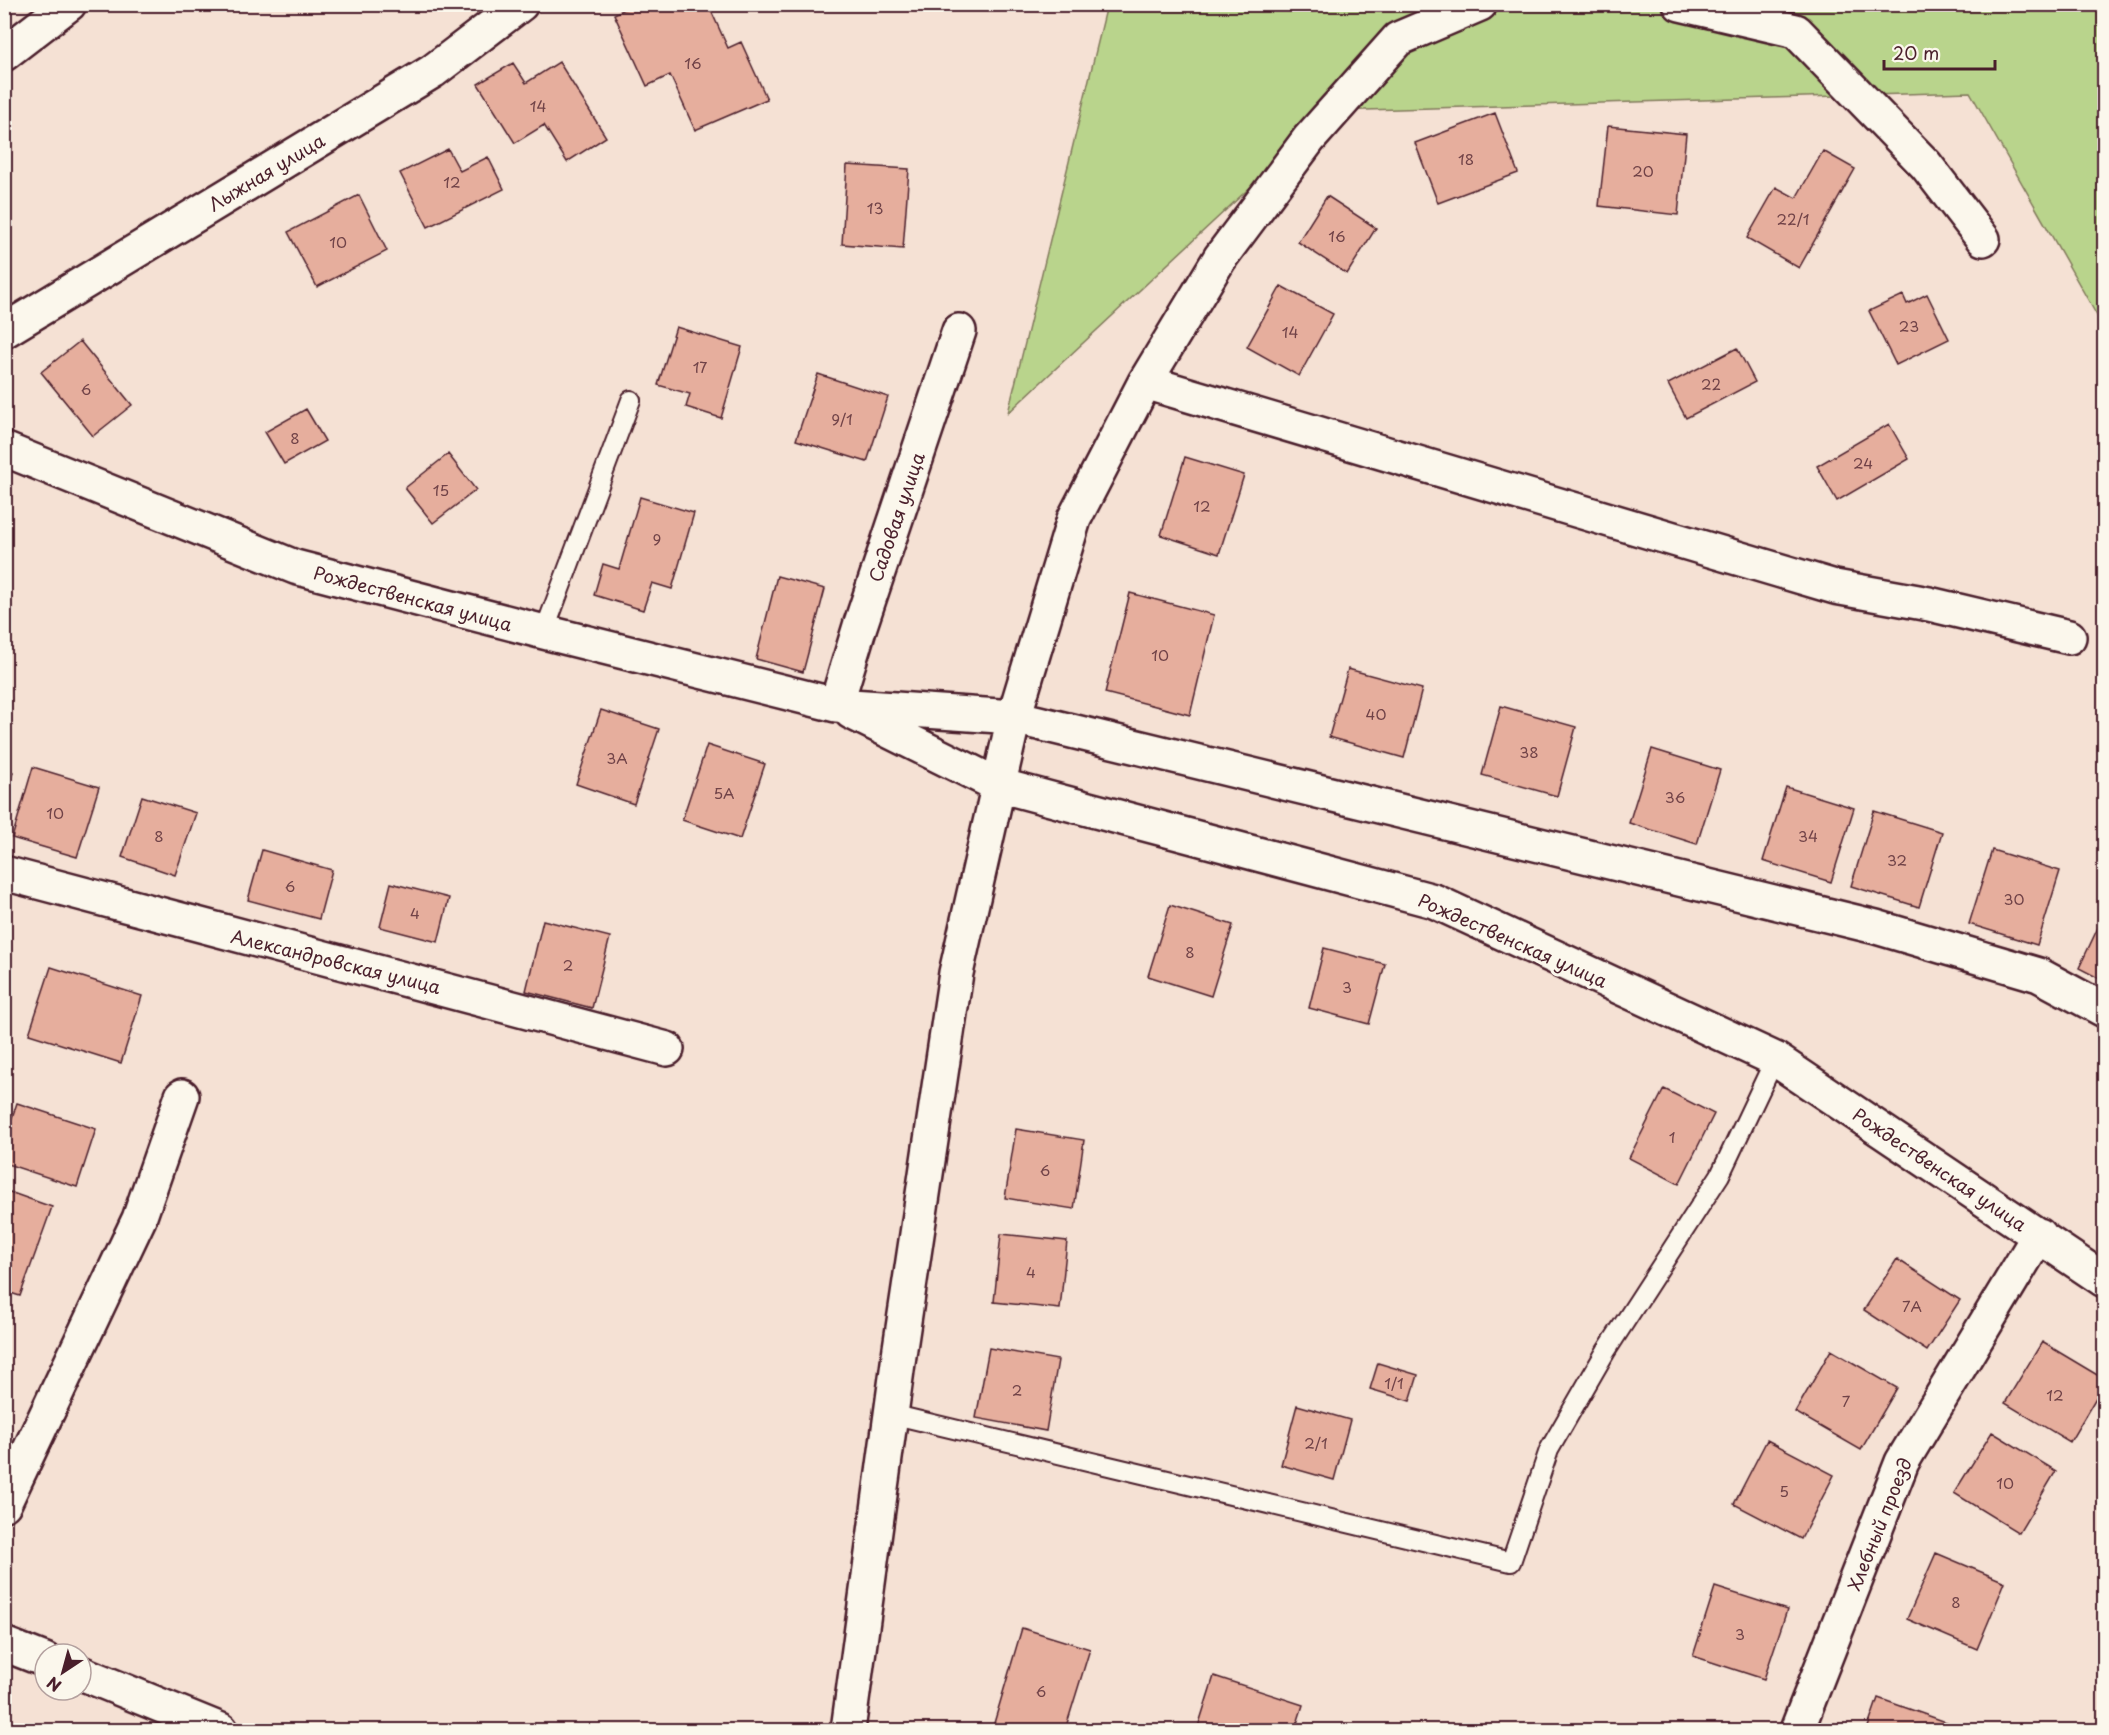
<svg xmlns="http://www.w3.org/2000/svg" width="2109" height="1735" viewBox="0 0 2109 1735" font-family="'Playpen Sans',sans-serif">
<rect width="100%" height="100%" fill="#f5e1d4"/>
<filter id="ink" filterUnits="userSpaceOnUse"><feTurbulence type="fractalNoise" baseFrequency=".0167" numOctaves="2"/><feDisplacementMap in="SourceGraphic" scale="12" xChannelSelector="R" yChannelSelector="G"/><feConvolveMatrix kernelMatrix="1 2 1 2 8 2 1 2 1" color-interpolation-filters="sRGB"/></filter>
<g filter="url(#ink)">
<path fill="#b9d48c" stroke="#827a5c" stroke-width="1.5" d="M1107,5h997v323l-134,-236 -638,19 -324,302z"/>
<path fill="#e6ae9d" stroke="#4a1f2b" stroke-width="1.5" d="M636,4h72l20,44 13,-6 26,57 -72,31 -25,-55 -23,11 -33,-72z
M559,62l47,75 -39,25 -23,-37 -29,18 -37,-59 35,-21 13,20z
M1495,113l23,60 -80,30 -23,-60z
M1608,126l78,8 -8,81 -79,-9z
M448,149l12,22 28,-14 16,32 -76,38 -28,-54z
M1823,151l32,18 -56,99 -52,-30 29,-51 20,11z
M847,165l62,4 -6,80 -61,-5z
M359,195l28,56 -70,36 -29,-55z
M1327,196l49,32 -29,46 -49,-32z
M1281,286l52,28 -34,62 -52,-29z
M1927,294l22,45 -53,26 -27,-54 34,-16 4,9z
M676,327l66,20 -21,71 -35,-11 4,-13 -32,-9z
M80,341l52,64 -39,31 -52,-64z
M1737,348l18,34 -69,36 -18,-34z
M818,374l70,23 -21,65 -71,-22z
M306,409l19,32 -41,23 -19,-32z
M1889,424l20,35 -72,42 -20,-35z
M448,454l28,36 -43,33 -28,-35z
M1185,457l59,18 -25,79 -58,-19z
M640,497l54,16 -22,76 -20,-6 -9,27 -49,-15 9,-31 16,5z
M777,576l48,13 -22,83 -47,-13z
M1130,593l84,22 -24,100 -85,-22z
M1348,669l74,20 -18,69 -75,-21z
M1501,706l75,21 -19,69 -75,-21z
M601,710l58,19 -25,75 -58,-20z
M707,745l58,19 -25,75 -58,-19z
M1652,749l68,21 -23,74 -68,-21z
M33,767l66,20 -22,70 -65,-19z
M4,770l9,2 -9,28z
M1786,787l68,21 -23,74 -68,-21z
M142,796l54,17 -21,62 -53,-18z
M1874,811l68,21 -23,75 -68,-21z
M262,850l70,20 -13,49 -71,-19z
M1992,850l68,21 -23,74 -68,-21z
M391,883l58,15 -11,44 -58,-15z
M1170,905l63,20 -22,71 -63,-20z
M2104,915v66l-25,-13z
M543,920l67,17 -18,71 -66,-17z
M1324,948l61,16 -16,60 -60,-16z
M51,967l91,29 -21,67 -92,-29z
M1664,1089l50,25 -35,70 -50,-26z
M17,1103l79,26 -19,58 -73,-24v-22z
M1016,1129l68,11 -10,69 -69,-11z
M4,1190l48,17 -32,89 -16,-5z
M1001,1234l66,7 -7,68 -66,-7z
M1897,1259l63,41 -33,51 -63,-41z
M2042,1342l62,37v5l-34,58 -65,-39z
M989,1348l69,12 -12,71 -70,-13z
M1831,1350l66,38 -36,62 -66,-38z
M1378,1363l40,12 -8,26 -40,-12z
M1297,1405l53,15 -16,60 -53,-15z
M1992,1432l64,39 -37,62 -65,-40z
M1767,1440l67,35 -33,64 -67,-35z
M1936,1553l69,29 -28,67 -70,-30z
M1715,1587l72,23 -23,69 -71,-23z
M1022,1628l68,21 -25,81h-73z
M1214,1676l89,29 -8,25h-98z
M1878,1698l71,25 -2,7h-80z"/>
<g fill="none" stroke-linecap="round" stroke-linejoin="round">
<g stroke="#4a1f2b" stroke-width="22">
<path id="lane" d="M544,632l87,-232
M891,1414l620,148 38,-112 57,-99 114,-176 55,-116"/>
</g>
<g stroke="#4a1f2b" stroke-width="38">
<path id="street" d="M1680,4l116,27 130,134 57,74
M4,54l65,-50
M4,331l429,-260 88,-67
M1145,382l690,205 94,17 140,33
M4,449l291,118 249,65 292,73 178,12 862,210 163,48 65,35
M836,705l24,-79 99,-295
M851,712l147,73 436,116 341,158 329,221
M4,873c221,59 443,116 663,176
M4,1504l135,-285 43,-123
M848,1730l52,-382 56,-375 58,-256 60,-198 71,-137 75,-124 89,-119 89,-100 82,-35
M1797,1730l105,-268 137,-227"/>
</g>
<g stroke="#4a1f2b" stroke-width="38">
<path id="secondary" d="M4,1644l41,16
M81,1673l140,57"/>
</g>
<use href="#lane" stroke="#fbf7ec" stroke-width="18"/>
<use href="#street" stroke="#fbf7ec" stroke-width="33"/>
<use href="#secondary" stroke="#fbf7ec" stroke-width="33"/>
</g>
</g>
<g text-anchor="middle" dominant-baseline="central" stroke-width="6" stroke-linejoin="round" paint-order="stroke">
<g font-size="15" fill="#714348">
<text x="693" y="62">16</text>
<text x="538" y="105">14</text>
<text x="1466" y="158">18</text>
<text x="1643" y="170">20</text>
<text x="452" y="181">12</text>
<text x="875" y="207">13</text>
<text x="1793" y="218">22/1</text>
<text x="1337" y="235">16</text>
<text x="338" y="241">10</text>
<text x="1909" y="325">23</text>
<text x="1290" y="331">14</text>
<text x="700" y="366">17</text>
<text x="1711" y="383">22</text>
<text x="86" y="388">6</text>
<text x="842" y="418">9/1</text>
<text x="295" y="437">8</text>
<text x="1863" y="462">24</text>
<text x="441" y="489">15</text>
<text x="1202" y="505">12</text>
<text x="657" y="538">9</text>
<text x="1160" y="654">10</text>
<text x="1376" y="713">40</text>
<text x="1529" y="751">38</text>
<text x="617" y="757">3А</text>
<text x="724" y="792">5А</text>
<text x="1675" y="796">36</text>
<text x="55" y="812">10</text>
<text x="159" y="835">8</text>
<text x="1808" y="835">34</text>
<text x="1897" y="859">32</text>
<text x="290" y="885">6</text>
<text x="2014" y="898">30</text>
<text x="415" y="912">4</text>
<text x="1190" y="951">8</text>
<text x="568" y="964">2</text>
<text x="1347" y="986">3</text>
<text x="1672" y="1136">1</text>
<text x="1045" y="1169">6</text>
<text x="1031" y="1271">4</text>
<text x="1912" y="1305">7А</text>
<text x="1394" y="1382">1/1</text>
<text x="1017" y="1389">2</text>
<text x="2055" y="1394">12</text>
<text x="1846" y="1400">7</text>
<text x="1316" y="1442">2/1</text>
<text x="2005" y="1482">10</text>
<text x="1784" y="1490">5</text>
<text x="1956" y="1601">8</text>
<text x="1740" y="1633">3</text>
<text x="1041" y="1690">6</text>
</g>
<g font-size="18" fill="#4a1f2b" stroke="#fbf7ec">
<text transform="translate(266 172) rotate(-31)">Лыжная улица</text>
<text transform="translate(896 517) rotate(-71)">Садовая улица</text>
<text transform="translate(413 598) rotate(15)">Рождественская улица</text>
<text transform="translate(1513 940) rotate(24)">Рождественская улица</text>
<text transform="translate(336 961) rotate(14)">Александровская улица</text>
<text transform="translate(1940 1169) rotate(34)">Рождественская улица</text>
<text transform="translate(1879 1524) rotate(-68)">Хлебный проезд</text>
</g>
</g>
<rect width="2109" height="1735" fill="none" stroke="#fbf7ec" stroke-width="24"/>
<rect x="12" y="12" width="2085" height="1711" fill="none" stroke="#4a1f2b" stroke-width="2" filter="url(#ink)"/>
<g transform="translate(63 1672) rotate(216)"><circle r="28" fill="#fbf7ec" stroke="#b4a19f" stroke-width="1.5"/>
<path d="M0-4.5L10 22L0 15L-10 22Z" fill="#4a1f2b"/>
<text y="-9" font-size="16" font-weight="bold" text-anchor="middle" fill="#4a1f2b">N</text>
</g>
<path d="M1884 60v9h111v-9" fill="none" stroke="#4a1f2b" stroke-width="3"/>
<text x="1893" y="60" font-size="18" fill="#4a1f2b" stroke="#fbf7ec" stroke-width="4.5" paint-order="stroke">20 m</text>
</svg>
